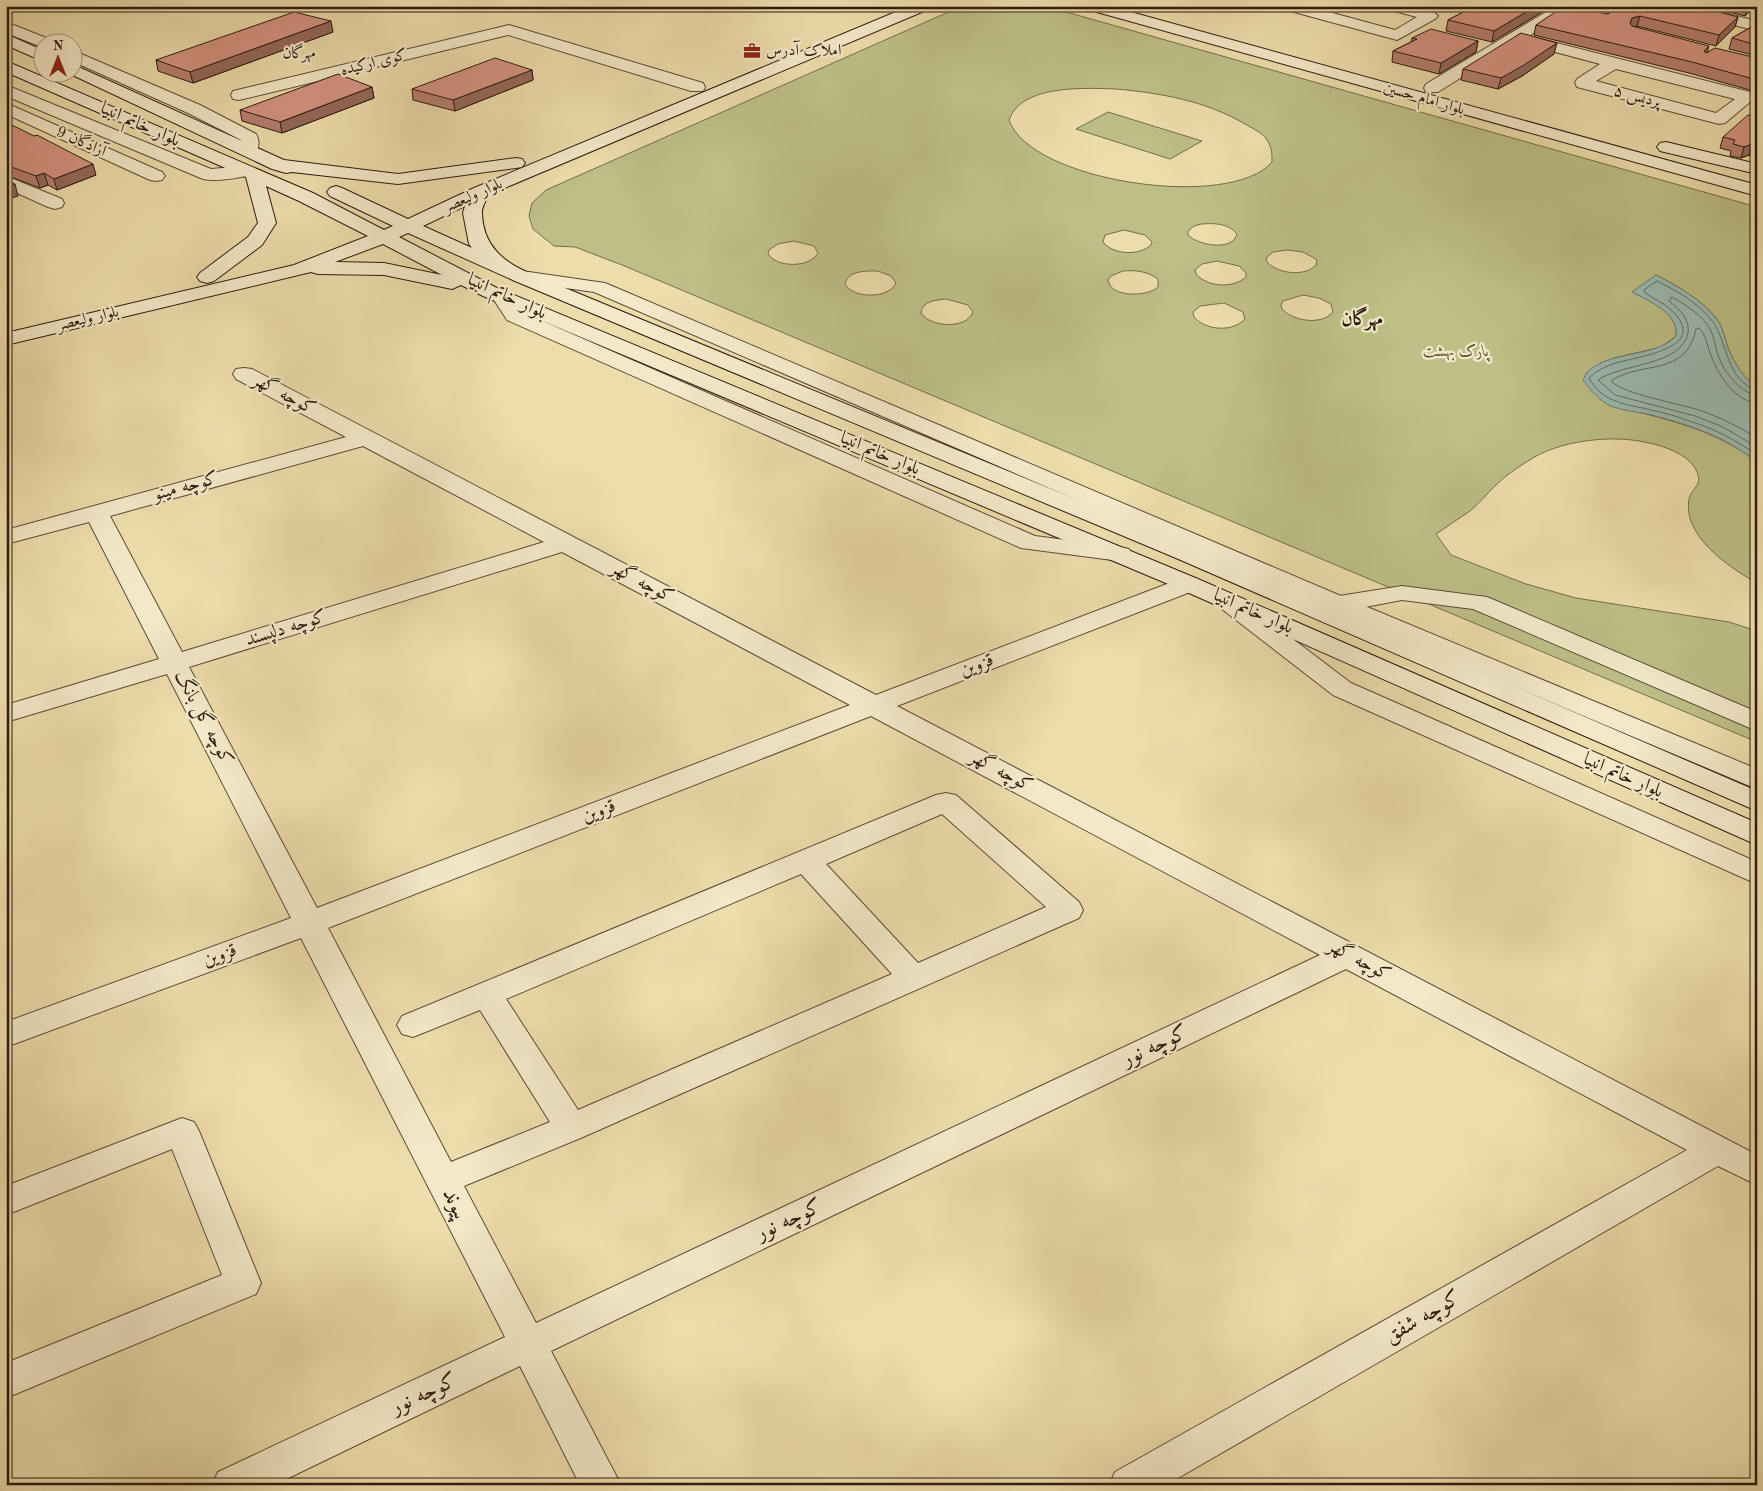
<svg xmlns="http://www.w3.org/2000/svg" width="1763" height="1491" viewBox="0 0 1763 1491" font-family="'Old Standard TT',Amiri,serif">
<rect width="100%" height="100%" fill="#edddab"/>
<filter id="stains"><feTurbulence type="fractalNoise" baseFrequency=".004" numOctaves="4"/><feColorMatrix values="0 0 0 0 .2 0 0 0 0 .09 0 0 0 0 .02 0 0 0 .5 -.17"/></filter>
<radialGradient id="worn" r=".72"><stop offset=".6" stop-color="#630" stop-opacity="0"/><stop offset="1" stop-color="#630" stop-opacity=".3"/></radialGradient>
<path fill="#bdbf86" stroke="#756c4b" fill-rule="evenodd" d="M962,6h83l712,201v179c-13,-7 -22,-22 -28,-36 -5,-11 -5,-22 -13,-32 -15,-19 -39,-32 -60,-43l-23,17c17,9 46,21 43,44l-15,11 -47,11 -28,15 23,32c52,13 105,23 148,57v43l-4,10 4,10v58c-27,-15 -75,-47 -68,-84 3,-12 16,-14 6,-31 -8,-14 -31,-22 -46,-25 -36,-9 -90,-3 -121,18 -11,7 -22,14 -31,23 -9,8 -17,19 -27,27 -11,8 -23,15 -34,23l15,21 75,29 50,14 153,24 28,9v111l-1135,-477 -47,-18 -21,-1 -21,-17 -4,-13 3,-13 14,-13zM1116,89c45,4 90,12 129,35 7,4 18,9 22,16 5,7 5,14 5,22 -41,49 -242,20 -263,-42 12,-36 77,-32 107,-31zM1201,224c12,-1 28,-1 36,10 -4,18 -40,11 -49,1v-4l6,-5zM1124,230l21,5 7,7 -1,3c-12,11 -38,10 -48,-3l2,-7zM794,241l20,5 4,7c-8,15 -41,15 -50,1l1,-4 9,-6zM1287,250l16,2 11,6 3,3 -1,4c-11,12 -38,9 -49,-3l-1,-4 7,-6zM1217,261l22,5 7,7v4c-13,12 -39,10 -50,-3l-1,-4 7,-6zM878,271l13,5 5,7c-7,16 -43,16 -51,1 3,-14 22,-13 33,-13zM1123,271c12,-1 24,0 35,8v8c-10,10 -48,11 -50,-7l3,-4zM1303,295l16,3 12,6 2,8c-12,14 -40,9 -51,-3l-1,-4 2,-4zM946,299l22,6 5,7c-7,18 -43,15 -52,1 1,-12 15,-13 25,-14zM1224,303l19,9 2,7c-13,14 -40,11 -51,-2l-1,-5 7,-6z
M1108,112l94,29 -32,18 -94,-30z"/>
<path fill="#9bbab1" stroke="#6f7a71" d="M1656,275c21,11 45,24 60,43 8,9 8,21 13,32 6,14 15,29 28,36v76c-31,-25 -67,-37 -105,-47 -13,-3 -28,-4 -41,-9 -11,-4 -21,-17 -28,-26 12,-31 72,-20 93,-44 3,-23 -27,-35 -44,-44z"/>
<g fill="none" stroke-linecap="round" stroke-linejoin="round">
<path stroke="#646a60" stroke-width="1" d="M1757,390c-31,-9 -29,-47 -44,-68 -14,-19 -36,-31 -56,-41l-12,8 -1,3c8,6 18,10 26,17 43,39 -31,47 -54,54 -10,3 -20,8 -27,15 13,25 38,26 62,32 14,3 28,7 41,12 24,7 45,19 65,33
M1757,396c-19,-5 -35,-26 -40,-44 -2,-8 -3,-16 -7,-23 -8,-14 -24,-24 -38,-32l-3,4c10,8 21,18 19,32 -7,33 -65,30 -90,47l17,15 80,21 26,10 36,21
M1757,404c-24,-5 -39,-29 -47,-51 -3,-9 -4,-18 -11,-25l-3,1c-10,49 -55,31 -85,52 11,13 71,23 91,30 19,7 37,16 55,27"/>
<g stroke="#5d4b37" stroke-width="2">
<path id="minor" d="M1281,6h26l88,24 22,-13 -31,-8 -2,-3h26l25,7 3,3 -3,3 -38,21 -114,-31z
M1556,6h18l-45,30 225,57 2,4 -31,26 -6,1 -142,-37 -2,-4 2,-4 23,-15 -82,-22 -80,50h-12l-2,-4 2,-4zM1616,69l119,30 -19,14 -120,-32z
M1670,6h26l61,15v10l-85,-22z
M6,22l43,17 2,3h-9v5l-36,-14z
M509,25l194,58 2,4 -2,4h-12l-183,-56 -269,65 -6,-1 -2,-4 2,-4z
M72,50l128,55 56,29c4,6 3,15 -1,21l-6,1 -6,-1 -3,-4 1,-11 -53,-27 -116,-52z
M6,103l156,69 3,4 -3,4 -6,1 -6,-1 -144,-66z
M6,176l56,23 2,4 -2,4 -7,2 -7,-2 -42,-19z
M244,368l8,1 624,326 304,-116 9,-2 9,2 3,5 -3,5 -301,117 860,449v30l-39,-19 -552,319h-57l6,-13 572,-322 -341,-181 -795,382 70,134h-41l-60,-119 -246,119h-62l6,-13 287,-135 -204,-399 -295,109v-25l285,-104 -124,-244 -161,48v-17l153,-46 -70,-137 -83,22v-14l340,-93 -110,-58 -3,-5 3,-5zM363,446l181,96 -362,110 -72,-136zM562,552l288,153 -533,203 -128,-241zM871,716l449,239 -784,368 -72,-137 119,-49 496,-219 4,-8 -4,-8 -123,-107 -10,-2 -10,2 -534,221 -5,9 5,9 11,3 67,-27 70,112 -99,40 -123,-234zM942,814l104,93 -128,56 -92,-99zM801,874l91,100 -314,136 -72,-111z
M1402,586l85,11 270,115v19l-284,-122 -71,-9 -63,12 -9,-3 -4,-5 4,-5 9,-3z
M182,1118l12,4 5,9 62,152 -5,11 -250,104v-35l216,-88 -50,-126 -166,66v-29z"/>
</g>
<g stroke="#5d4b37" stroke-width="2">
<path id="tertiary" d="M6,85l205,84 34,-3 6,1 3,4 -3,4c-14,3 -34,7 -48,4l-197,-83z
M522,271l83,12 743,316 409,170v20l-427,-180 -736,-317 -79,-11 -3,-4 3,-4z
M502,291l7,2 13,19 513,224 85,11 9,2 3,5 -3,5 -9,2 -99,-13 -514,-228 -15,-23 3,-4z
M1227,593l9,3 115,87 406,179v22l-424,-189 -115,-89 -4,-5 4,-5z"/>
</g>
<g stroke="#2d1a10" stroke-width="2">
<path id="secondary" d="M910,6h21l-2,3 -441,186c-2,6 -7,13 -6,19 1,31 21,48 47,59l665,275 563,243v20l-581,-253 -661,-277 -107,-48 -9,4 98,51 701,291 559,244v22l-577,-256 -697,-293 -22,-11 -9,4 -68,-14 -66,-1 -7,-2 -305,73v-12l288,-68 74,-29 -69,-35 -33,-15 10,37 -14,22 -48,36 -7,2 -7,-2 -3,-4 3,-4 48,-36 10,-14 -12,-46 -240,-105v-11l307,132 71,37 9,-4 -63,-30 -3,-4 3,-4 6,-2 6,2 66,31 66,-31zM465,206l-2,7 6,31 3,4 -49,-22zM383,244l59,31 -58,-12 -49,-1z
M1084,6h25l648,179v11l-671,-187z
M6,34l36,16v11l-36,-16z
M72,64l212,96 114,14 118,-16 6,1 3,4 -3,4 -6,1 -118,16 -106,-12 -6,1 -14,-4 -206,-97h6z
M1666,142l91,22v10l-97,-23 -3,-4 3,-4z"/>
</g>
<use href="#minor" fill="#f3e9c8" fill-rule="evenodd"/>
<use href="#tertiary" fill="#f3e9c8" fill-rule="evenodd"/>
<use href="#secondary" fill="#f3e9c8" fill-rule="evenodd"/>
</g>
<path fill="#b67f6f" stroke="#2d1a10" d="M1473,6h71l-2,6 -50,30 -46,-11 2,-11 19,-10 1,-1z
M1705,6h50l-10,10z
M1608,14l130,3 -3,10 -19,19 -79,-20 -2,1 72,26 50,5v34l-68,-19 -155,-38 2,-10z
M1757,24v32l-28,-7 3,-11z
M333,32l-140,51 -35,-12 -2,-11z
M1412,38l66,3 -2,11 -37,22 -47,-12 1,-11 18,-9z
M1554,54l-32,22 -24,13 -37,-9 2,-11z
M532,70l1,10 -78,31 -42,-11 -1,-11z
M372,87l2,11 -92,35 -40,-12 -2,-11z
M1757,117v40l-8,-2 -8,3 -11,-2 1,-5 -11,-3 3,-11z
M6,122l90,53 -39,15 -9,-5 -8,3 -34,-13z"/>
<path fill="#94685a" stroke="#2d1a10" d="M1536,6h8l-2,6 -50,30 2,-11z
M1748,6h7l-10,10z
M1640,16l-3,10 -8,3 1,-6 2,-5z
M1738,17l-3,10 -19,19 3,-11z
M331,21l2,11 -140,51 -3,-11z
M1478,41l-2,11 -37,22 2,-11z
M1557,43l-3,11 -32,22 -24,13 3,-11z
M1709,46l-3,11 -2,-6z
M532,70l1,10 -78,31 -2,-11z
M372,87l2,11 -92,35 -2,-11z
M1752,144l-3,11 -8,3 3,-11z
M93,164l3,11 -39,15 -3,-11z
M44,173l4,12 -8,3 -4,-12z
M15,184l3,12 -12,4v-13z"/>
<path fill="#d49481" stroke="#2d1a10" d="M1473,6h63l-42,25 -46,-11 21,-11h-1z
M1564,6h4l40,8 11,-8h78l41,11 -19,18 -79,-19 -8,2 -2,5 2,3 77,20 -5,5 2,2 9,-5 42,10v22l-65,-18 -156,-37z
M294,12l37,9 -141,51 -34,-12z
M1757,24v21l-25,-7z
M1431,29l47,12 -37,22 -48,-12 24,-12 -5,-1z
M1521,33l36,10 -33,22 -23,13 -38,-9z
M495,58l37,12 -79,30 -41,-11z
M338,74l34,13 -92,35 -40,-12z
M1748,115l9,2v28l-5,-1 -8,3 -11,-3 2,-4 -12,-3z
M6,122l28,14 3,-1 56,29 -39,15 -10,-6 -8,3 -30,-11z
M6,179l9,5 -9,3z"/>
<defs>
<g id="office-bare" transform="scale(1.35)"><path d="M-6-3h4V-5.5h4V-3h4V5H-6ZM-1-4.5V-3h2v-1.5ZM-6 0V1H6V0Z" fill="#8f2418" stroke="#f3e9c8" stroke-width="2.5" paint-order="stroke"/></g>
</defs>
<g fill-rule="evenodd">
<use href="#office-bare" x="752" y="51"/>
</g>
<g text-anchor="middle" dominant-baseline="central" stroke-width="4.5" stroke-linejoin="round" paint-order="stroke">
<g font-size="16" fill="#2d1a10" stroke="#f3e9c8" text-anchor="start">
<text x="766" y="51">املاک آدرس</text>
</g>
<g font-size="16" fill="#2d1a10" stroke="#f3e9c8">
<text x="299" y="54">مهرگان</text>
</g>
<g font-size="16" fill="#2d1a10" stroke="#f3e9c8">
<text transform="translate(374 63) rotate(-14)">کوی ارکیده</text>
<text transform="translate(1637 97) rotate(15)">پردیس ۵</text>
<text transform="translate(1424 99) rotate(16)">بلوار امام حسین</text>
<text transform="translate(81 142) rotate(24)">آزادگان 9</text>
<text transform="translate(473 196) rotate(-24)">بلوار ولیعصر</text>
<text transform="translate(88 319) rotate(-13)">بلوار ولیعصر</text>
</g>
<g font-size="16" font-style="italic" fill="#584c33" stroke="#f3e9c8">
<text x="1456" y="352">پارک بهشت</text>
</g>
<g font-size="19" fill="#2d1a10" stroke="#f3e9c8">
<text transform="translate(140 125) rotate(24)">بلوار خاتم انبیا</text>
<text transform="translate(507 297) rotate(25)">بلوار خاتم انبیا</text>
<text transform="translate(284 395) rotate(28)">کوچه گهر</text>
<text transform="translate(880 454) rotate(23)">بلوار خاتم انبیا</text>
<text transform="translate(186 487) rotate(-15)">کوچه مینو</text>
<text transform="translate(642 583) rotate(28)">کوچه گهر</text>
<text transform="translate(1253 612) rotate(24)">بلوار خاتم انبیا</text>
<text transform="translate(286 629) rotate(-17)">کوچه دلپسند</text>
<text transform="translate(977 666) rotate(-21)">قزوین</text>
<text transform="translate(203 718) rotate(62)">کوچه گل بانگ</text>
<text transform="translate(1001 772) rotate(28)">کوچه گهر</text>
<text transform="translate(1623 776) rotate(24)">بلوار خاتم انبیا</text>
<text transform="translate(599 812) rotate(-21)">قزوین</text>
<text transform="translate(220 956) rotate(-20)">قزوین</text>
<text transform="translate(1359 961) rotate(28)">کوچه گهر</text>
</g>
<g font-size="20" font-weight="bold" fill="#2d1a10" stroke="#f3e9c8">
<text x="1362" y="320">مهرگان</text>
</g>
<g font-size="22" fill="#2d1a10" stroke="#f3e9c8">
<text transform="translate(1155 1046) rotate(-25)">کوچه نور</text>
<text transform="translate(455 1204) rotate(63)">پیوند</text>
<text transform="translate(789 1220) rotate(-25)">کوچه نور</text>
<text transform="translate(1423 1317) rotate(-30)">کوچه شفق</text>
<text transform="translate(424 1394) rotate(-25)">کوچه نور</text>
</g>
</g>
<rect width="1763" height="1491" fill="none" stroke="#edddab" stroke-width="25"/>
<rect x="8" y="8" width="1748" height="1476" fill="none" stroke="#2d1a10" stroke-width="2.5"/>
<rect x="12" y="12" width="1738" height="1466" fill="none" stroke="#2d1a10"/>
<g transform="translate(58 58)"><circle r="24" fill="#f3e9c8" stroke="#a4967e"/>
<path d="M0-4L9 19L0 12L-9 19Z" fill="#8f2418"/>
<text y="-8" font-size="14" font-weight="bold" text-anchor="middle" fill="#2d1a10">N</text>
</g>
<rect width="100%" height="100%" filter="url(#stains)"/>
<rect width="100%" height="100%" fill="url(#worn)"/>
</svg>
